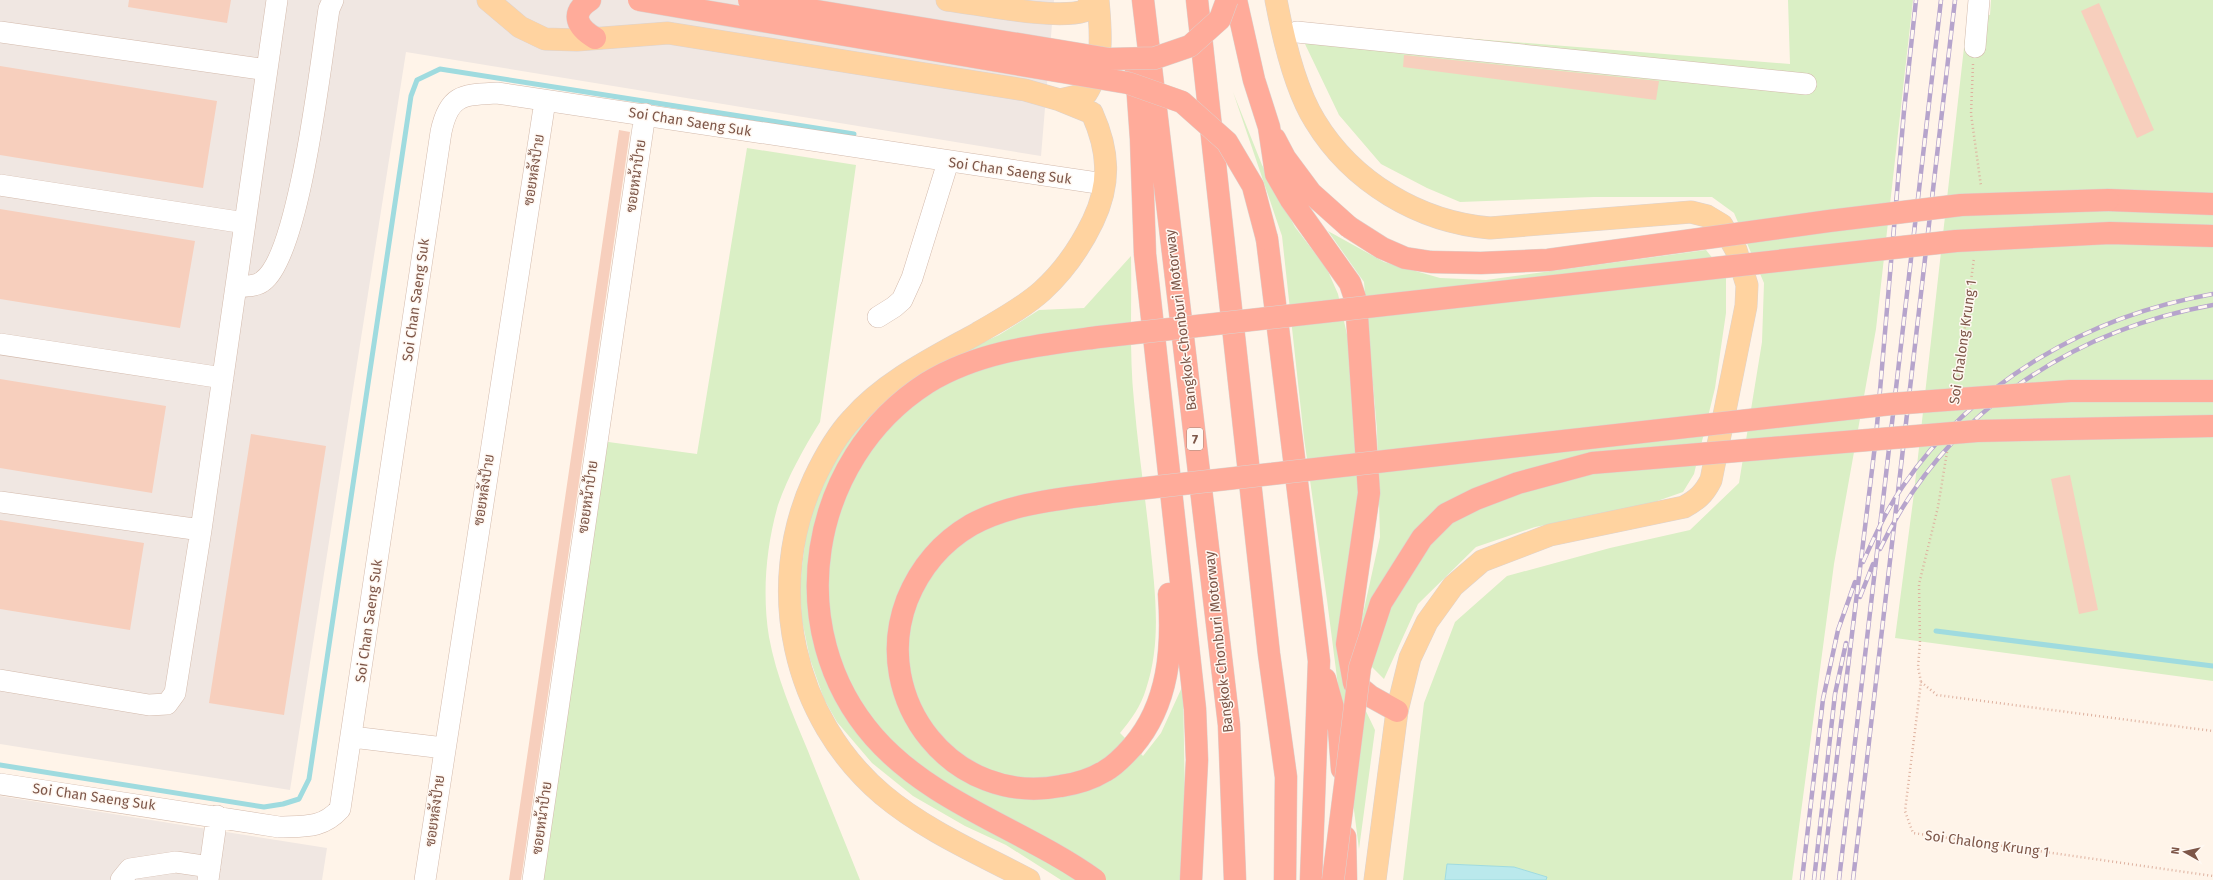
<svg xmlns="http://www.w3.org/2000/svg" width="2213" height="880" viewBox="0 0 2213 880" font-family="'Fira Sans',Sarabun,sans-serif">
<rect width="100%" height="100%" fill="#fff4e9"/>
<path fill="#f0e7e2" d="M0,0h1054l-13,156 -635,-104 -116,738 -290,-46z
M0,796l327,52 -5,32h-322z"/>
<path fill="#daefc5" d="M1788,0h125l-37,329 -42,235 -42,316h-246v-3l-32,-10 -67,-3 -2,16h-42l21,-177 31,-81 52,-46 103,-28 80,-18 49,-47 23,-141 2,-59 -30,-70 -22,-16h-118l-134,5 -33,-14 -46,-24 -42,-49 -34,-71 -4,-19 489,39z
M1991,0h222v681l-318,-43 18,-137 55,-489 22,3z
M1233,92l29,73 33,62 32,42 11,25 13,59 10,142 -22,160 36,75 -16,119 -32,-249 -23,-162 -22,-202z
M747,148l109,17 -36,257c-16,26 -32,54 -42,83 -12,42 -16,89 -9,132 7,39 24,78 39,114 17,43 35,86 52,129h-322l63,-439 96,13z
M1328,231l56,31 56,16 46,2 220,-30 20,25v38l-11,75 -21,86 -11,18 -40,14 -108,21 -59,20 -58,57 -34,75 -12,-12 -13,-35 21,-95 -3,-107 -13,-148z
M1131,256c1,48 -2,97 3,145 4,47 11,94 16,141 5,50 12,99 -4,147 -5,17 -15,31 -26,44l23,23 18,-23 22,-48 2,119 -4,76h-120l-55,-35 -41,-19 -52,-30 -41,-33 -35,-41 -13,-23 -14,-40 -8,-39 -2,-31 2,-23 4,-30 8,-33 18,-40 20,-29 20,-24 88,-57 39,-18 40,-25 45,-2z"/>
<path fill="#bae9ec" stroke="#9fdbdf" d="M1447,864l67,3 33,10 -1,3h-101z"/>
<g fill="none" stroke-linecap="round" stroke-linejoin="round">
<path stroke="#9fdbdf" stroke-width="5" d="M1936,631l277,35
M0,765l264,42 19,-3 16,-5 10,-20 102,-683 6,-16 23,-11 414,65"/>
</g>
<path fill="#f7cfbd" d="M129,0h102l-4,23 -99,-16z
M2099,3l55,127 -17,8 -56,-127z
M1404,55l255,26 -3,19 -253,-33z
M0,66l217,35 -14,87 -203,-33z
M619,130l11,2 -109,748h-12z
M0,209l195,32 -15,87 -180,-29z
M0,379l166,27 -14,87 -152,-25z
M251,434l75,12 -42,269 -75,-12z
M2070,475l28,135 -19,4 -28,-135z
M0,520l144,23 -14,87 -130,-21z"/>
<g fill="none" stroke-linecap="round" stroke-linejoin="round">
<g stroke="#d3baac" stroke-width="22">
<path id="minor" d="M0,32l267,38
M1297,32l509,52
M1975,47l4,-47
M0,185l245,38
M236,287c8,-1 20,0 27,-6 37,-27 58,-221 66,-272l4,-9
M878,317l16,-10 8,-7 10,-22 36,-116
M0,344l223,34
M0,502l201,28
M0,680l149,25 18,-1 8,-11 26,-163 76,-530
M352,737l92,11
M0,784l279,43c25,-1 43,2 61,-18l101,-677c8,-38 22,-37 56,-39l607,91
M121,880l9,-11 46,-7 34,5
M208,880l9,-64
M425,880l120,-779
M533,880l112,-766"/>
</g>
<g stroke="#ddd3cf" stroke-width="23">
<path id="major" d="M488,0l32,27 25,12 32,1 91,-7 357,57 35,10 32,13c17,38 19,70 1,108 -13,27 -29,50 -51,70 -19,17 -42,29 -64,42 -43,24 -93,48 -126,86 -16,17 -28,39 -38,60 -50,108 -22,239 69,316 43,36 97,59 146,85
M947,0c33,4 108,20 137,11l9,-11
M1276,0c7,37 19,89 39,121 37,61 104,101 175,107l201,-16 16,4 15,9 14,25 11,35 -1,21 -35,174c-7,14 -14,20 -27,27l-134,28 -68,26 -29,25 -26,36 -17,36 -13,53 -22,169
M1060,100l26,-6c18,-27 15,-63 12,-94"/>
</g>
<g stroke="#ddd3cf" stroke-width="23">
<path id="highway" d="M590,0c-21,14 -12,28 5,38
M1143,0l86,725 6,155
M1197,0l72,654 17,123 -1,103
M1236,0l18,80 15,47 7,47 15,26 59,83 6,18 13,192 -22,151 7,39 16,13 27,15
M1136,69l5,70 4,115 50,455 2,51 -6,120
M1275,139l10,19 26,35 38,34
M2108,200l105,4
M1267,239l52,422 -8,219
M1325,679l14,50 3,40
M1133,746c36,-42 40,-98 36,-152
M1345,837l1,43"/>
</g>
<path stroke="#deb19f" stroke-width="2.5" stroke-dasharray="1 3" stroke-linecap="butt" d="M1973,64l-2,50 10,72
M1958,380l16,-122
M1947,452l-9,55 -19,77 1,59 -2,24 3,15 -16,129 8,22 300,43
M1921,682l16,13 276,36"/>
<use href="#minor" stroke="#fff" stroke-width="21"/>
<use href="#major" stroke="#ffd3a0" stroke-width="22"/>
<use href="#highway" stroke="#ffab9a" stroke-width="22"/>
<g stroke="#b6a4cc" stroke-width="4.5">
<path id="rail" d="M1880,549c64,-134 188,-218 333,-244
M1863,562c12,-26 23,-52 40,-76 72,-105 185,-170 310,-192
M1860,597l13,-33
M1802,880l21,-181 15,-69 17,-48
M1814,880l21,-186 11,-51
M1822,880l54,-443 28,-326 12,-111
M1839,880l102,-880
M1853,880l102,-880"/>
</g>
<use href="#rail" stroke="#fff8f2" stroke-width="3" stroke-dasharray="9" stroke-linecap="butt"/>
<g stroke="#ddd3cf" stroke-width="23" stroke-linecap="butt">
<path id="highway-bridge" d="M639,0l489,83 54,19 45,40 26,44 14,53
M749,0l360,59 46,-1 35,-12 30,-27 7,-19
M1349,227l33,21 23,10 26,4 50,1 67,-3 281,-39 132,-16 147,-5
M1133,746c-8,9 -17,19 -28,25 -13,8 -30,13 -44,15 -107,21 -192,-86 -154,-186 13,-32 35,-58 64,-75 42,-23 93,-26 140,-33l780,-88 179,-13h143
M1095,880c-71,-51 -162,-76 -221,-143 -94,-107 -66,-278 53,-354 52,-32 112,-38 172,-46l857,-96 154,-8 103,3
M1333,880l27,-213 21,-64 41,-65 24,-24 30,-15 42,-16 74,-20 385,-32 236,-5"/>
</g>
<use href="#highway-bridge" stroke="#ffab9a" stroke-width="22"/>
</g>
<g text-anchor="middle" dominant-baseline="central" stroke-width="3" stroke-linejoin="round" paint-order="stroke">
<rect fill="#fff8f2" stroke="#a4877b" stroke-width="1" x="1187" y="428" width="16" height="22" rx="3"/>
<g font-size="13" font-weight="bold" fill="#7d5648">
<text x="1195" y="439">7</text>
</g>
<g font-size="14" fill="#7d5648" stroke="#fff8f2">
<text transform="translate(690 122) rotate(9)">Soi Chan Saeng Suk</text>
<text transform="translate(534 170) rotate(-81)">ซอยหลังป้าย</text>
<text transform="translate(1010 171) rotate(8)">Soi Chan Saeng Suk</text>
<text transform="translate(636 176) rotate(-82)">ซอยหน้าป้าย</text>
<text transform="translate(416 300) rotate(-82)">Soi Chan Saeng Suk</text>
<text transform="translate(1181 320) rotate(-97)">Bangkok-Chonburi Motorway</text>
<text transform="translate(1963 342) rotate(-82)">Soi Chalong Krung 1</text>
<text transform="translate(484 490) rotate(-81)">ซอยหลังป้าย</text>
<text transform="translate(588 497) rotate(-82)">ซอยหน้าป้าย</text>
<text transform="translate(369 621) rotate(-82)">Soi Chan Saeng Suk</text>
<text transform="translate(1219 642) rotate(-96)">Bangkok-Chonburi Motorway</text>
<text transform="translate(94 797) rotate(8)">Soi Chan Saeng Suk</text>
<text transform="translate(435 811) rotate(-82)">ซอยหลังป้าย</text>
<text transform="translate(542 818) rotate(-82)">ซอยหน้าป้าย</text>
<text transform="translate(1987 844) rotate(8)">Soi Chalong Krung 1</text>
</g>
</g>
<g transform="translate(2185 852) rotate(278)" stroke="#fff8f2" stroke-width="3" paint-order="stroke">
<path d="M0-3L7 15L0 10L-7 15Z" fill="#7d5648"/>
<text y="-6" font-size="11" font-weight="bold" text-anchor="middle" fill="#7d5648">N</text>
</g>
</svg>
